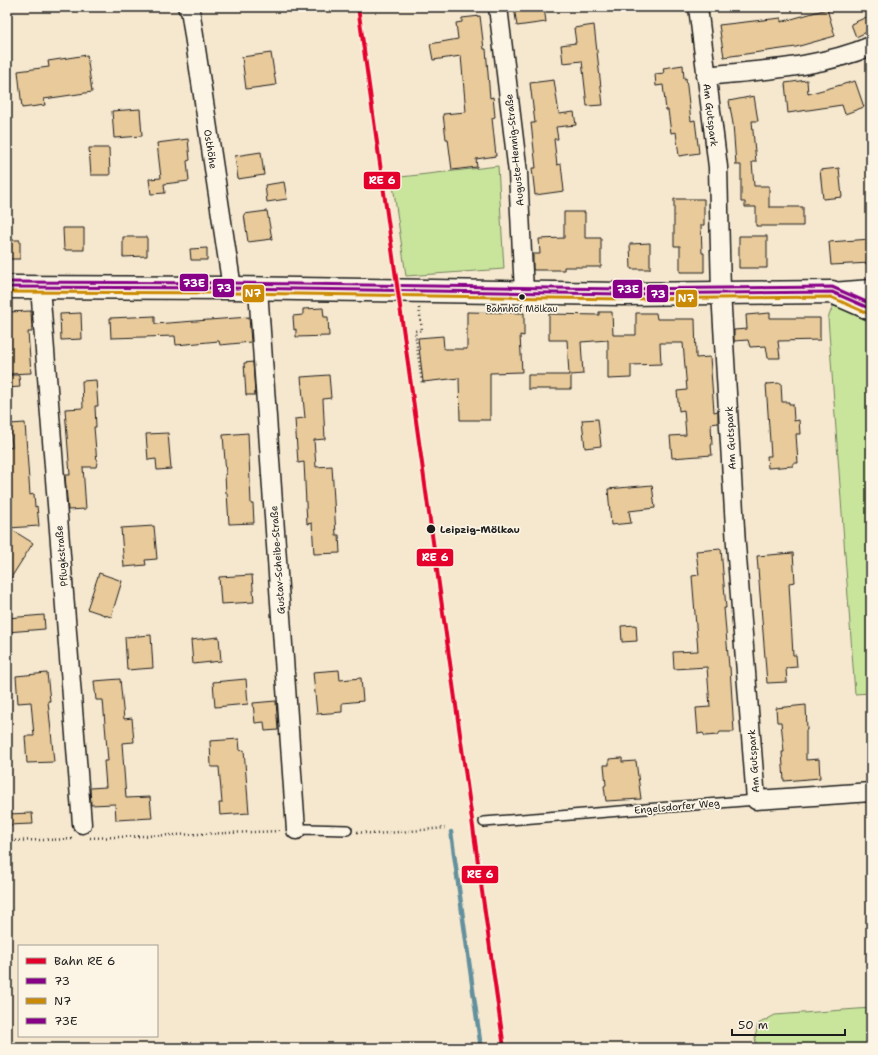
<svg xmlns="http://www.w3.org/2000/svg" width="878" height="1055" font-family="'Shantell Sans',sans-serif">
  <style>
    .green { fill: #c9e59c; stroke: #72805c }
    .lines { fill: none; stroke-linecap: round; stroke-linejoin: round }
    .stream { stroke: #63909d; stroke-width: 4.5 }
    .building { fill: #e8ca9b; stroke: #1c1c1c }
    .lane-casing { stroke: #1c1c1c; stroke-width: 12 }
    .street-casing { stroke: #1c1c1c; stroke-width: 21 }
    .secondary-casing { stroke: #1c1c1c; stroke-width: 25 }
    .path { stroke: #1c1c1c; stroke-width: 2.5; stroke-dasharray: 1 3; stroke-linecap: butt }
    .lane { stroke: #fcf5e5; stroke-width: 9 }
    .street { stroke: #fcf5e5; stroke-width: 18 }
    .secondary { stroke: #fcf5e5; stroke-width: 22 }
    .bus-1-casing { stroke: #fcf5e5; stroke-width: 6 }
    .bus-2-casing { stroke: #fcf5e5; stroke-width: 6 }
    .bus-3-casing { stroke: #fcf5e5; stroke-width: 6 }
    .bus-1 { stroke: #808; stroke-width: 3 }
    .bus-2 { stroke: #cb8a06; stroke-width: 3 }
    .bus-3 { stroke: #808; stroke-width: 3 }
    .rail-1-casing { stroke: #fcf5e5; stroke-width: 7 }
    .rail-1 { stroke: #e4002b; stroke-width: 4 }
    .bus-dot { fill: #1c1c1c; stroke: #fcf5e5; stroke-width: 1.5 }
    .labels { text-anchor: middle; stroke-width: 3.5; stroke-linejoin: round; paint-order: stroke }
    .bus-label { font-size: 9px; fill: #1c1c1c; stroke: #fcf5e5 }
    .street-label { font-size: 10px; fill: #1c1c1c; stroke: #fcf5e5 }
    .stop-label { font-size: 10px; font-weight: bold; fill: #1c1c1c; stroke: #fcf5e5; text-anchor: start }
    .line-badge { stroke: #fcf5e5; stroke-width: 1.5 }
    .badge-label { font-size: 11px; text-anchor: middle; font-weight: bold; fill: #fff }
  </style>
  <rect width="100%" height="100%" fill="#f6e8cf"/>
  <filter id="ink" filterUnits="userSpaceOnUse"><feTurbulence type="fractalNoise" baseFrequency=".025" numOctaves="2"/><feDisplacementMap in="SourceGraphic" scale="8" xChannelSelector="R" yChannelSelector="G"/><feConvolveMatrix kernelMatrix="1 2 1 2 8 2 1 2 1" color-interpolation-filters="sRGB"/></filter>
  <g filter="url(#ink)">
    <path class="green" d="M498,166L504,269L406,276L392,178Z
      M833,306L851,309L871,319V693L855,694L828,318Z
      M871,1008V1048H757L755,1038L758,1024L775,1015Z"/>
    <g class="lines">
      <path class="stream" d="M451,832L481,1048"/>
    </g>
    <path class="building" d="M514,7H544L546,22L517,26Z
      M827,9L835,36L796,47L724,57L719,25L781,18V22Z
      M871,15V30L856,37L851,24Z
      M480,16L484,49H486L490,98L493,97L495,117L492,118L496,156L476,159L477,167L452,170L448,139H446L443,114L466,112L461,56L433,60L430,44L458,39L456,23L462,22V18Z
      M594,25L603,105L587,106L582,61L563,63L561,45L576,43L574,28Z
      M271,53L276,85L246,89L242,57Z
      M87,55L92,92L44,99L45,105L22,108L18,71L49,67L48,61Z
      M683,65L684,79L686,78L691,121L695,120L699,153L679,156L676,132L671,133L668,110H666L663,85L656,86L655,74L664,73L663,68Z
      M554,80L559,114L574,112L576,125L556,127L558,139H554L557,165L561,164L564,191L535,195L532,168H536L531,123H535L530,83Z
      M807,80L808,94L855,81L864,107L845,114L842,105L788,113L785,83Z
      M754,96L758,121H752L756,162H752L754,186H769V207H803V226H756V207H745V202H741V165H736L733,124L729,101Z
      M140,109L142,136L114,138L112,111Z
      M188,139L190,160L187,161L189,181L164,184L165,193L151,194L149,179L161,178L157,143Z
      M89,148H109L110,175H91Z
      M261,152L264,175L238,179L235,156Z
      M839,168L842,197L823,199L820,170Z
      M284,182L287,199L267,202L265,185Z
      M674,199H704V225H701L702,253H704V272H680V246H674Z
      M267,211L272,239L248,242L244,214Z
      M564,212H585V238H601V267H564V270H533V254H540L539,239L564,238Z
      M63,228H84V250H64Z
      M739,236H767V268H739Z
      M123,237H147V256L123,257Z
      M871,239V263L831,265L829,242Z
      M7,240H20V259H7Z
      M650,243V269H631L630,244Z
      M207,248V260H191L190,249Z
      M323,308L324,317H328L329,336L296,337V329L294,330L293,316L303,315V309Z
      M31,311L32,332H28L31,373L9,374L7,351V312Z
      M467,312L524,313V336L520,335L522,372L490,373V420H460L459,378L423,382L418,338L443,336L444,349H467Z
      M599,312H612L613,335H636V313H656L657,319H695L696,358L710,357L714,412L718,411V423L711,424L712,445H711L712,455L672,458L670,436L686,435L684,410L679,411L677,391L687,390L683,343H660L661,364L631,365V378L608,379V340L581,342L583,374L571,375V389H528V375H569L567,340H549V314L599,315Z
      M81,313L82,339L61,340L60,314Z
      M770,313V318H820V340L778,341L780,358H768L766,346L750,347L748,340L734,341V330L747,329L746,315Z
      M155,316V324L249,317L251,342L220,345L219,341L176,345L175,336L111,338L110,318Z
      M253,362L255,395H246L244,363Z
      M7,375H19L20,387L7,388Z
      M329,375L331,398L323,399L325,439L314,440L316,467L332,466L336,535H339L340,553L314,554L312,523L307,524L304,462L298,463L295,419L305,418L301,377Z
      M96,380L98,406H95L96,427H94L97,463L96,467H83L86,509L68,510L65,475H70L65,409L83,408L82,381Z
      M781,383L782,402H789V404H793L794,421L799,420L800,434H796L798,463H793V466L768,468L767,456H771L766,384Z
      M598,419L601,446L585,448L582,420Z
      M25,423L30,495L34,494L35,507L37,506L39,526L9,528L33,543L7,584V448L12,447L10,424Z
      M168,433L171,469L157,470L156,459L148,460L146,434Z
      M248,433L251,504H253L254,523L229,524L227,493H226L225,474H226L223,435Z
      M652,485L655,508L629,511L631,523L611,525L608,489Z
      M154,526L157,559L145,560L146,565L124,567L121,528Z
      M721,549L726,608H724L729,667H730L734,732H720L718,735L705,736L703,733L698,734L696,708L710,707L707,667L674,669L673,652L698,651L692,576L699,575L696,551Z
      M793,553L795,582L789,583L793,655H796L797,667L786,668L787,682L767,683L757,556Z
      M99,573L122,581L111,617L87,609Z
      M252,575L254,602L221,604L219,577Z
      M44,615L45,629L7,632V618Z
      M636,625L637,641L622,642L621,626Z
      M151,635L153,668L127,670L125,637Z
      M219,637L221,661L193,664L191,640Z
      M339,670L340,680L361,678L363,701L342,703V712L317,714L313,672Z
      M47,673L50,701H48L54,762L27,763L25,736H34L31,702L18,703L16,676Z
      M120,679L124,719L132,718L134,742L122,743L126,798L150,797L152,818L116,820L115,804L91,805L90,788L106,787L104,761H108L103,700H96L94,681Z
      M246,679L248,704L215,707L213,682Z
      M276,701L278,730L265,731L264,722L255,723L253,703Z
      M806,705L807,730H806V760L819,759L820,778L784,781L782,752H784L781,722H777L776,708Z
      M239,739L240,751L244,750L249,813L220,815L219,803H222L219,767H211L210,741Z
      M622,758V762L636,761L641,799L606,801L604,786L606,785L604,765H609V759Z
      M32,813L33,824L7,825V814Z"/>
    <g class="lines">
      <g class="lane-casing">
        <path id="lane" d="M484,822L756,800
          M294,830L307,829L347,830"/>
      </g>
      <g class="street-casing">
        <path id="street" d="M187,7L190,9L232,288
          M498,7L518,173L524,292
          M698,7L718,167L721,292L736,545L756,800L871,792
          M706,76C762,70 819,68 871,46
          M40,287L82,824
          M258,289L296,830
          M832,292L871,289"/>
      </g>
      <g class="secondary-casing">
        <path id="secondary" d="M7,287L232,288L622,294L832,292L871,309"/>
      </g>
      <path class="path" d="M419,308L422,330L415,331L422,383H421
        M357,832L376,834L445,828
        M90,838L281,831
        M7,841L74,839"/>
      <use href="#lane" class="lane"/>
      <use href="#street" class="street"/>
      <use href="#secondary" class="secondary"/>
      <g class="bus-1-casing">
        <path id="bus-1" d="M7,287L232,288L622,294L832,292L871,309"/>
      </g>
      <g class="bus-2-casing">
        <path id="bus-2" d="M7,292L232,293L622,299L831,297L869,314"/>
      </g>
      <g class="bus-3-casing">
        <path id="bus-3" d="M7,282L232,283L622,289L832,287L871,304"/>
      </g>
      <use href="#bus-1" class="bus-1"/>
      <use href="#bus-2" class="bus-2"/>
      <use href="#bus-3" class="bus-3"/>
      <g class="rail-1-casing">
        <path id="rail-1" d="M358,7L504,1048"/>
      </g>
      <use href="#rail-1" class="rail-1"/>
    </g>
  </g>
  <g class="bus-dot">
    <circle cx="522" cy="297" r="3.5"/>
    <circle cx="431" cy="529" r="5"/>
  </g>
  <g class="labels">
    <g class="bus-label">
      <text x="522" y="312">Bahnhof Mölkau</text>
    </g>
    <g class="street-label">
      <text transform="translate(711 115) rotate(83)" y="4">Am Gutspark</text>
      <text transform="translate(211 149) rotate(81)" y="4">Osthöhe</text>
      <text transform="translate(514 150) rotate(-96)" y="4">Auguste-Hennig-Straße</text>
      <text transform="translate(730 438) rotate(-93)" y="4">Am Gutspark</text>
      <text transform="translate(61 556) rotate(-95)" y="4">Pflugkstraße</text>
      <text transform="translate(277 560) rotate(-94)" y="4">Gustav-Scheibe-Straße</text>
      <text transform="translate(753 761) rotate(-94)" y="4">Am Gutspark</text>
      <text transform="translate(677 806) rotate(-5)" y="4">Engelsdorfer Weg</text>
    </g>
    <g class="stop-label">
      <text x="440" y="533">Leipzig-Mölkau</text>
    </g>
  </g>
  <g class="line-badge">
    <rect x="363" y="171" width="38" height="19" rx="4" fill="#e4002b"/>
    <rect x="179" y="273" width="30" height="19" rx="4" fill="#808"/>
    <rect x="212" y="278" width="23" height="20" rx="4" fill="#808"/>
    <rect x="612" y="279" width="31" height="20" rx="4" fill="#808"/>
    <rect x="242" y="284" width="23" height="19" rx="4" fill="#cb8a06"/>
    <rect x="646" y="284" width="23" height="19" rx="4" fill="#808"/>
    <rect x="675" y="289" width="23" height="19" rx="4" fill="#cb8a06"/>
    <rect x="416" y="548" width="38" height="19" rx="4" fill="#e4002b"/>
    <rect x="461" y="865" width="38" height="19" rx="4" fill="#e4002b"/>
  </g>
  <g class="badge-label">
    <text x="382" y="184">RE 6</text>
    <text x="194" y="287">73E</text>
    <text x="224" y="292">73</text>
    <text x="628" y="293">73E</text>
    <text x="253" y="297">N7</text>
    <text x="658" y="298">73</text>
    <text x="686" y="302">N7</text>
    <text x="435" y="561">RE 6</text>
    <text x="480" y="878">RE 6</text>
  </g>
  <rect width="878" height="1055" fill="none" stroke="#fcf5e5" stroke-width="24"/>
  <rect x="12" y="12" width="854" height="1031" fill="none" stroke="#1c1c1c" stroke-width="1.5" filter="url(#ink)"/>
  <rect x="18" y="945" width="140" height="92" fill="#fcf5e5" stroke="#a29e95"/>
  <rect x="26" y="958" width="20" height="6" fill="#e4002b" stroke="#a29e95"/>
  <text x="54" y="965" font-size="12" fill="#1c1c1c">Bahn RE 6</text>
  <rect x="26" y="978" width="20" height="6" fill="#880088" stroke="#a29e95"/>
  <text x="54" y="985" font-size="12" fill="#1c1c1c">73</text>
  <rect x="26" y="998" width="20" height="6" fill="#cb8a06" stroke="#a29e95"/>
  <text x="54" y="1005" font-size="12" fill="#1c1c1c">N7</text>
  <rect x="26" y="1018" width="20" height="6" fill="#880088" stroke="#a29e95"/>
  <text x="54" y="1025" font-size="12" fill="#1c1c1c">73E</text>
  <path d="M732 1029v6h113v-6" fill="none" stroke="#1c1c1c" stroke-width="2"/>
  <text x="738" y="1029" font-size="12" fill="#1c1c1c" stroke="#fcf5e5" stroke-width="3" paint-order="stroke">50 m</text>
</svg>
